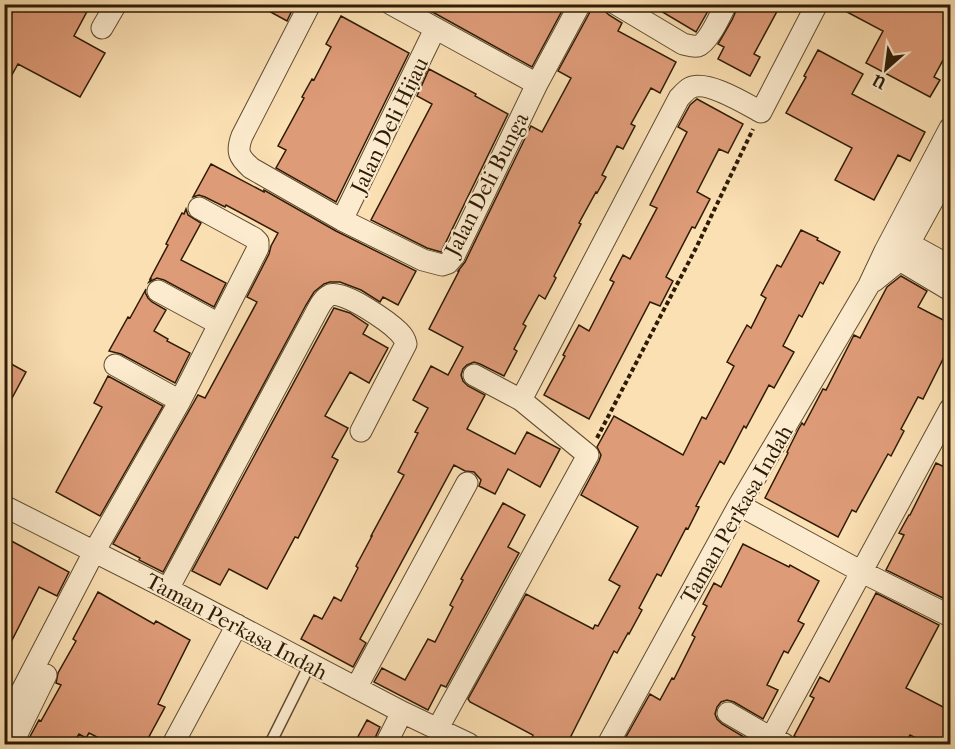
<svg xmlns="http://www.w3.org/2000/svg" width="955" height="749" font-family="'IM FELL French Canon',serif">
  <style>
    .building { fill: #de9b78; stroke: #2e1b05; stroke-width: 1.5 }
    .lines { fill: none; stroke-linecap: round; stroke-linejoin: round }
    .lane-casing { stroke: #614c30; stroke-width: 13 }
    .street-casing { stroke: #614c30; stroke-width: 23 }
    .path { stroke: #2e1b05; stroke-width: 4; stroke-dasharray: 4.5 3; stroke-linecap: butt }
    .lane { stroke: #fcebce; stroke-width: 10 }
    .street { stroke: #fcebce; stroke-width: 21 }
    .labels { text-anchor: middle; stroke-width: 4.5; stroke-linejoin: round; paint-order: stroke }
    .street-label { font-size: 22px; fill: #2e1b05; stroke: #fcebce }
  </style>
  <rect width="100%" height="100%" fill="#fbe0b3"/>
  <filter id="stains"><feTurbulence type="fractalNoise" baseFrequency=".00333" numOctaves="4"/><feColorMatrix values="0 0 0 0 .2 0 0 0 0 .09 0 0 0 0 .02 0 0 0 .5 -.17"/></filter>
  <radialGradient id="worn" r=".72"><stop offset=".6" stop-color="#630" stop-opacity="0"/><stop offset="1" stop-color="#630" stop-opacity=".3"/></radialGradient>
  <path class="building" d="M17,4H91L74,36L105,53L80,97L18,64L4,89V28Z
    M256,4H295L287,21Z
    M418,4H554L563,9L532,67Z
    M593,4H603L605,11L609,15L622,23L618,31L676,62L660,93L651,88L631,124L635,126L623,149L617,146L602,175L606,177L597,193L596,192L579,223L581,224L554,276L556,278L545,299L539,295L523,324L526,326L514,349L517,351L504,376L480,364L474,362L467,365L463,369L461,375L463,381L468,386L485,395L467,429L515,454L527,432L560,449L540,487L508,469L495,494L479,486L481,480L474,472L465,471L454,465L360,639L366,643L353,667L301,639L314,615L322,619L334,597L341,601L358,568L356,566L372,536H371L404,475L398,472L418,433L415,432L428,408L413,400L431,366L448,375L463,347L429,329L459,271H458L465,262L531,126L542,132L571,78L558,71L591,10Z
    M649,4H712L696,32Z
    M739,4H781L754,54L760,57L750,76L718,59L724,47L718,44L732,20Z
    M832,4H951V45L934,77L940,80L930,97L866,63L883,31Z
    M341,16L409,53L336,202L276,168L286,150L278,146L304,98L302,97L312,79L314,80L331,47L326,44Z
    M818,50L863,74L852,94L925,132L910,161L898,155L874,200L835,180L852,148L786,113L806,77L804,76Z
    M429,69L476,94L475,96L508,114L441,252L427,248L371,220L432,104L417,96Z
    M697,99L743,124L728,153L719,149L697,192L710,199L695,228L692,227L666,277L673,281L660,306L650,302L589,419L544,395L565,356L563,355L579,325L589,331L614,282L610,280L623,255L630,259L657,208L650,205L687,132L678,127L690,105Z
    M211,164L264,192V190L336,231L416,271L398,305L383,297L380,302L361,290L340,282H330L324,284L314,292L306,305L163,572L139,560L140,558L113,544L198,395L205,398L257,302L247,297L269,254L271,246L278,233L226,205L225,207L205,197L199,195L193,197Z
    M186,209L188,215L201,223L181,260L226,283L214,307L164,280L157,278L149,282L151,279H150L168,245L166,244L182,213L184,214Z
    M801,230L818,238L817,240L840,252L823,284L820,282L802,317L799,315L783,346L794,352L774,388L769,385L746,428L744,426L724,464L720,461L696,506L699,507L688,529L686,528L661,576L657,574L639,608L642,610L629,634L628,633L617,653L614,651L567,744H545L532,738L533,735L470,702L468,699L526,594L593,629L595,625L598,626L620,586L609,580L638,527L581,495L599,461L601,455L597,447L614,416L683,455L702,417L706,419L734,366L727,362L747,325L751,328L766,298L761,295L777,265L781,267Z
    M901,276L927,291L918,307L951,324V343L923,399L918,397L901,429L904,431L891,456L888,454L856,512L852,510L838,537L765,498L788,453L787,452L798,430L802,423L804,425L823,389L826,390L854,335L860,338L887,287Z
    M146,289L145,292L148,298L152,302L166,310L154,331L168,339L167,341L190,353L175,383L121,354L109,351L128,317L130,318Z
    M334,308L350,313L368,325L363,334L388,348L369,383L350,372L325,416L348,428L332,457L338,460L298,538L295,537L267,589L229,569L220,585L192,571Z
    M4,360L26,372L4,413Z
    M108,376L163,406L100,516L56,492L102,407L94,403Z
    M936,463L951,470V525L945,536L951,539V602L886,570L904,535L899,533L909,515H910Z
    M503,503L525,515L508,547L519,553L446,687L441,685L428,710L374,682L382,668L405,680L428,639L435,642L453,607L450,605L463,580L461,579Z
    M4,537L69,572L57,596L39,587L4,656Z
    M743,544L789,567L790,565L819,581L798,621L804,624L788,653L784,651L767,685L778,690L763,719L734,702L727,700L721,702L717,707L715,714L717,719L722,724L744,737L740,744H622L650,694L660,700L672,678L674,679L695,637L692,635L707,606L703,604L714,583L721,587Z
    M98,592L154,624L156,621L190,640L158,704L165,707L145,744H111L89,733L86,738L79,734L73,744H26L39,720L41,721L61,685L56,683L58,673L76,641L73,639Z
    M876,593L939,625L906,688L951,711V744H928L910,735L905,744H809L794,736L814,698L810,696L820,677L829,682Z
    M367,720L380,727L375,738L373,744H354Z"/>
  <g class="lines">
    <g class="lane-casing">
      <path id="lane" d="M270,744L310,664"/>
    </g>
    <g class="street-casing">
      <path id="street" d="M310,4L242,136C236,152 239,157 251,168L342,220L423,260L442,265L448,263L454,256L537,84L580,4
        M391,4L537,84
        M616,4L683,44C688,45 693,47 698,46C708,43 721,14 726,4
        M102,28L116,4
        M342,220L435,29
        M897,237L950,266
        M888,253L950,290
        M874,281L900,260L950,169
        M158,291L219,324
        M115,365L180,401
        M474,375L521,400
        M739,505L862,572L950,616
        M4,506L168,589L402,712L469,744
        M168,589L311,322C316,314 321,299 330,295C344,290 389,322 399,332C402,335 405,339 406,344L361,431
        M356,688L467,483
        M728,713L771,738
        M4,725L94,552L180,401L258,248V242L254,238L199,208
        M438,728L588,455L521,400L679,98C682,95 686,90 690,88C706,79 746,104 761,112L817,4
        M12,744L46,675
        M173,744L237,625
        M386,744L402,712
        M608,744L739,505L869,285L885,251L950,128
        M784,744L771,738L950,409"/>
    </g>
    <path class="path" d="M597,438L696,248L753,129"/>
    <use href="#lane" class="lane"/>
    <use href="#street" class="street"/>
  </g>
  <g class="labels">
    <g class="street-label">
      <text transform="translate(389 125) rotate(-64)" y="8">Jalan Deli Hijau</text>
      <text transform="translate(486 184) rotate(-63)" y="8">Jalan Deli Bunga</text>
      <text transform="translate(736 514) rotate(-60)" y="8">Taman Perkasa Indah</text>
      <text transform="translate(237 626) rotate(28)" y="8">Taman Perkasa Indah</text>
    </g>
  </g>
  <rect width="955" height="749" fill="none" stroke="#fbe0b3" stroke-width="24"/>
  <rect x="6" y="6" width="943" height="737" fill="none" stroke="#2e1b05" stroke-width="3"/>
  <rect x="12" y="12" width="931" height="725" fill="none" stroke="#2e1b05" stroke-width="1.5"/>
  <g transform="translate(886 69) rotate(208)" stroke="#fcebce" stroke-width="4.5" paint-order="stroke">
  <path d="M0-4.5L10 22L0 15L-10 22Z" fill="#2e1b05"/>
  <text y="-9" font-size="16" font-weight="bold" text-anchor="middle" fill="#2e1b05">U</text>
  </g>
  <rect width="100%" height="100%" filter="url(#stains)"/>
  <rect width="100%" height="100%" fill="url(#worn)"/>
</svg>
